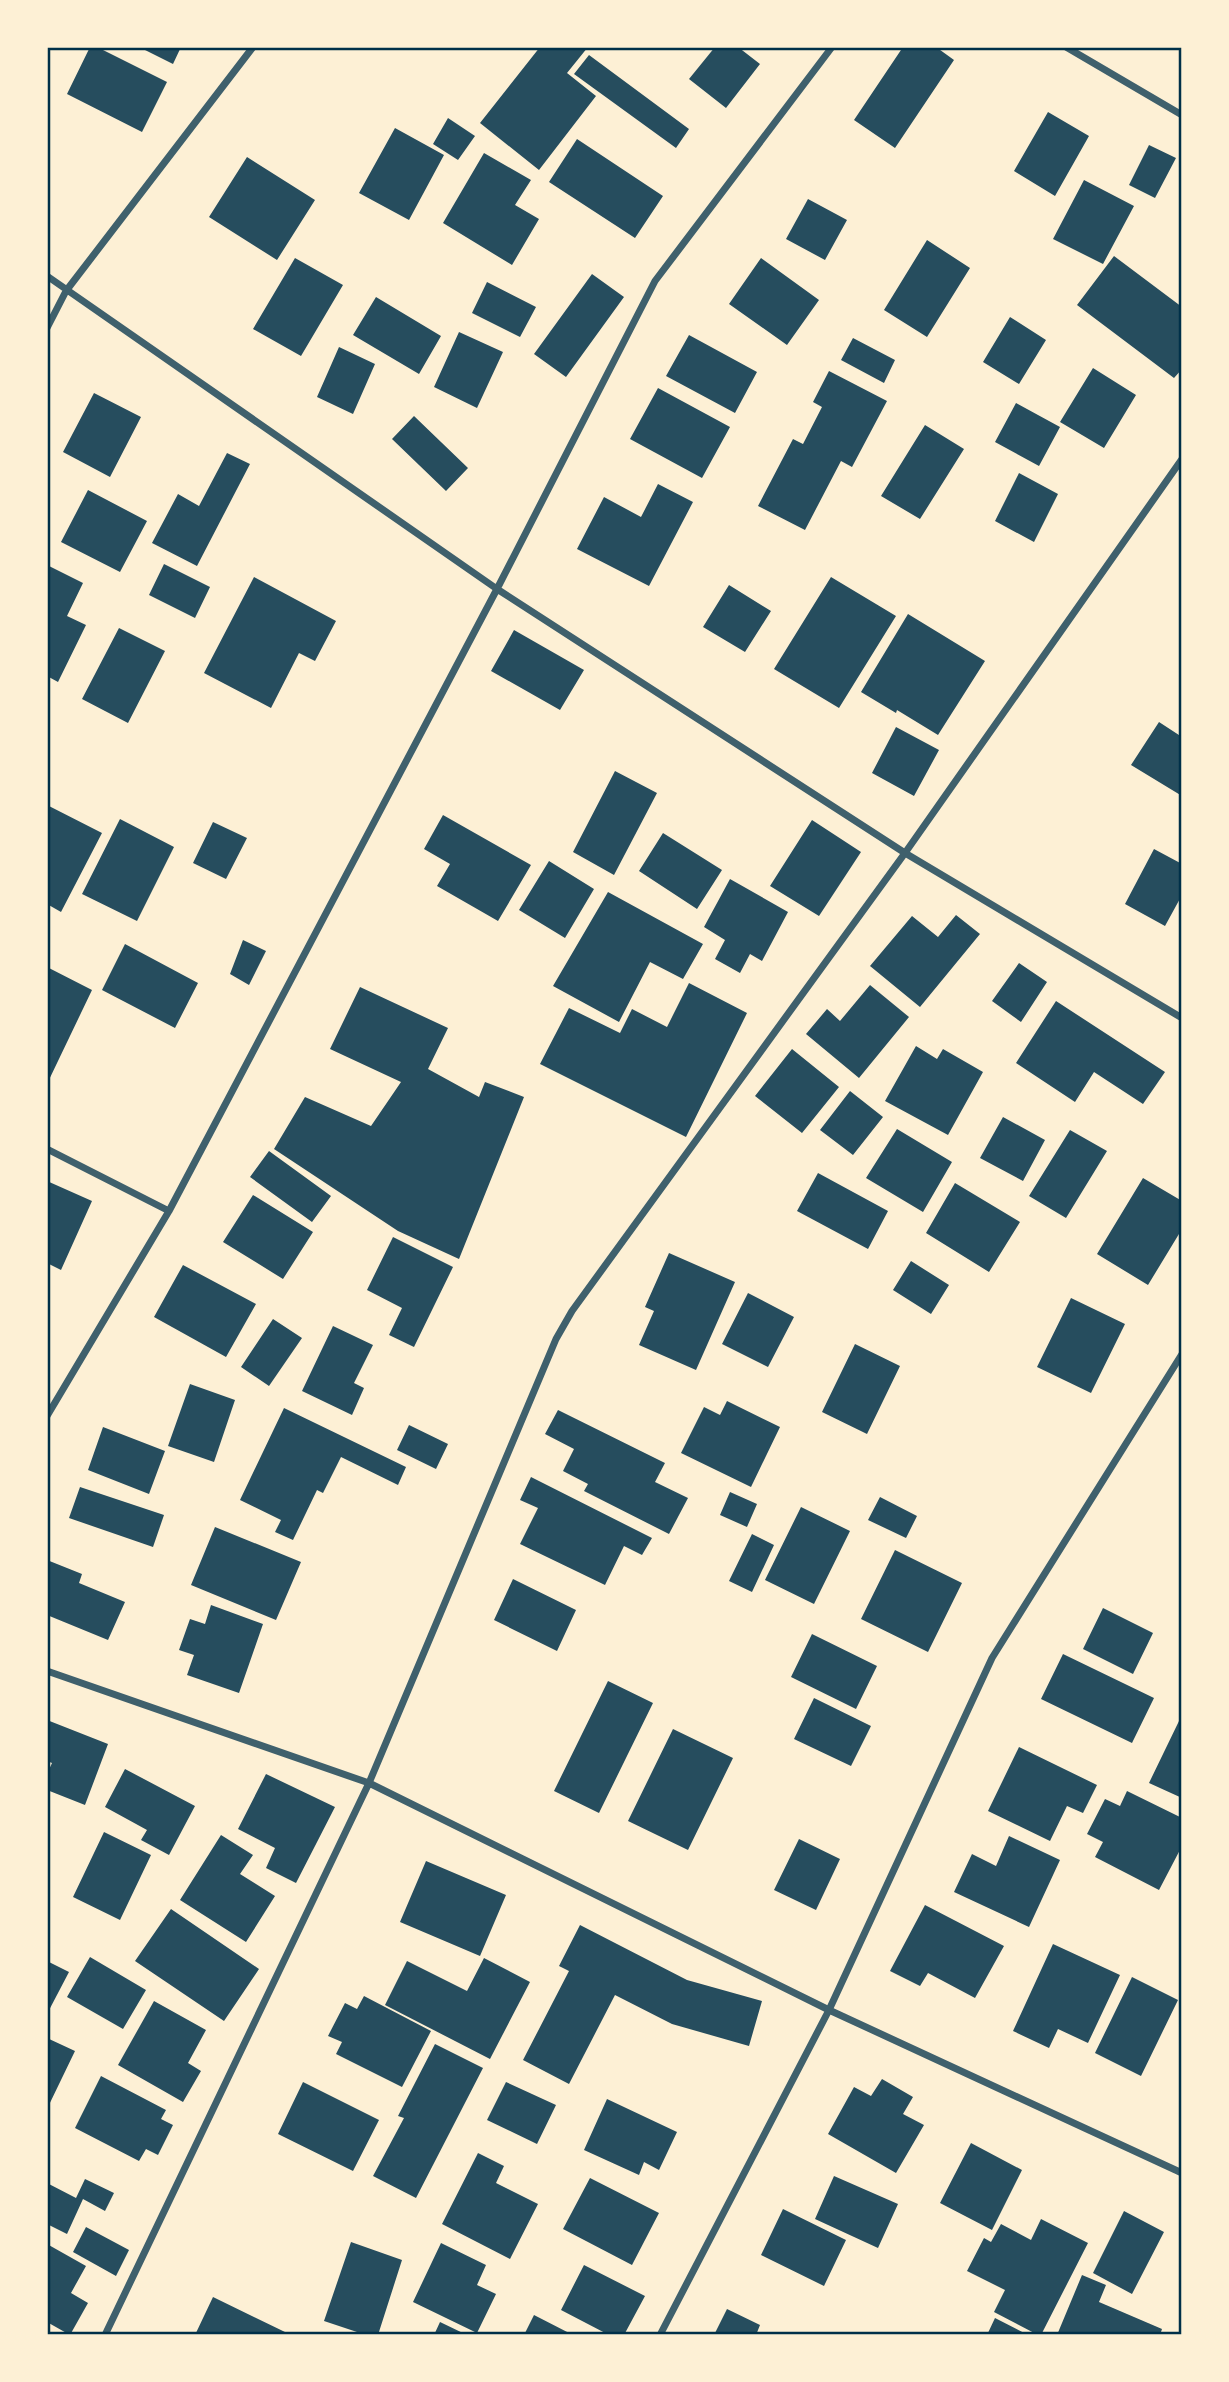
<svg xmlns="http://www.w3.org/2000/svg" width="1229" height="2382" font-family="'Archivo Narrow',sans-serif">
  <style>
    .building { fill: #264d5e }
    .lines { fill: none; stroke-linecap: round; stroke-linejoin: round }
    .minor { stroke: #3f606c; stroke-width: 7 }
    .neatline { fill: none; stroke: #003049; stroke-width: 2.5 }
  </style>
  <rect width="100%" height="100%" fill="#fdf0d5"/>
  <path class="building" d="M90,47H97L167,82L142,132L67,94Z
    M139,47H181L173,64Z
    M540,47H588L567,73L596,96L539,170L480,123Z
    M715,47H738L760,64L726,108L689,79Z
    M903,47H936L954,60L895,148L854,120Z
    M589,55L689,129L676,148L574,74Z
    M1048,112L1089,136L1055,196L1014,171Z
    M448,118L475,136L458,160L433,144Z
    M395,128L444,155L409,220L359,193Z
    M577,139L663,196L635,238L549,182Z
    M1149,145L1176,158L1155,198L1129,185Z
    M484,153L531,180L515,205L539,219L512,265L443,223Z
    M247,157L315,200L277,260L209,217Z
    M1084,180L1134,206L1103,264L1053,239Z
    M808,199L847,220L825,260L786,239Z
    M927,240L970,268L927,337L884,310Z
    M1114,256L1182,307V369L1174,378L1077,305Z
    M295,258L343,285L301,356L253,329Z
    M761,258L819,300L787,345L729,304Z
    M592,274L624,297L566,377L534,354Z
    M487,282L536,307L520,337L472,313Z
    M376,297L441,336L419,374L353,335Z
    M1010,317L1046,340L1019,384L983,362Z
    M459,332L503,352L477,408L434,387Z
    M689,335L757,372L735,413L666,376Z
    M853,338L895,360L884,383L841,360Z
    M339,347L375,364L353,414L317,397Z
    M1093,368L1136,395L1104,448L1060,422Z
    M829,371L887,401L852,467L841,461L805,530L758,506L793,439L803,444L822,407L813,402Z
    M658,388L730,427L702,478L630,439Z
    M94,393L141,417L110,477L63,452Z
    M1016,403L1060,427L1039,466L995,442Z
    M414,416L468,468L446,491L392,439Z
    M925,425L964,449L920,519L881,496Z
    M227,453L250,464L197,566L152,543L178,494L199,506Z
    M1019,473L1058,494L1034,542L995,521Z
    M658,484L693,502L649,586L577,549L604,497L641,517Z
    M88,490L147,521L120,572L61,542Z
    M164,564L210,587L195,618L149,595Z
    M47,565L83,583L67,616L86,625L58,682L47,676Z
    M254,577L336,621L315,661L299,653L271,708L204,673Z
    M831,577L896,616L839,708L774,669Z
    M729,585L771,611L745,652L703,627Z
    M908,614L985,661L938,735L897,710L896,713L861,692Z
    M119,628L165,651L128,723L82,699Z
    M514,630L584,670L560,710L491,671Z
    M1159,722L1182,737V796L1131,765Z
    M896,727L939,750L914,796L872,773Z
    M615,771L657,793L614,875L573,852Z
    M47,805L102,833L61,912L47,904Z
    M443,815L531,865L498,921L437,886L450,864L424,849Z
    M120,819L174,847L137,921L82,894Z
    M812,820L861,852L819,916L770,886Z
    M213,822L247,838L226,879L193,863Z
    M663,833L722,870L697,909L639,871Z
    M1154,849L1182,864V895L1165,926L1125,904Z
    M549,861L594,889L565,938L519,910Z
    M730,879L788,912L762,961L750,954L740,973L715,959L725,940L704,927Z
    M608,892L703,944L683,979L650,962L619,1022L553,986Z
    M956,915L980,934L920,1007L870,966L912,916L938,937Z
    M243,940L266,951L249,985L230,974Z
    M125,944L198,983L175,1028L102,990Z
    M1019,963L1047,982L1021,1022L992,1001Z
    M47,967L92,990L47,1084Z
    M689,983L747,1013L686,1137L540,1064L569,1008L620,1033L632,1009L667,1027Z
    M870,985L909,1017L859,1078L806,1034L827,1009L840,1021Z
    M360,987L448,1028L428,1069L479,1097L485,1082L524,1097L459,1259L398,1231L274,1149L305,1097L371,1126L401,1082L330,1049Z
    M1056,1001L1165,1072L1143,1104L1094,1072L1075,1102L1016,1063Z
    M916,1046L937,1059L943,1049L983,1072L948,1135L885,1101Z
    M792,1049L839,1087L802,1133L755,1096Z
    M850,1091L883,1117L853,1155L820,1130Z
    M1003,1117L1045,1140L1023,1181L980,1158Z
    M897,1129L952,1162L923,1212L866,1178Z
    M1070,1130L1107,1151L1066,1218L1029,1196Z
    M269,1151L331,1196L312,1222L250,1177Z
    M818,1173L888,1211L868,1249L797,1211Z
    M1143,1178L1182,1201V1229L1148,1285L1097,1254Z
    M47,1181L92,1201L61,1270L47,1263Z
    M955,1183L1020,1222L989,1272L926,1233Z
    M253,1195L313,1232L283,1279L223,1242Z
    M393,1237L453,1267L414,1347L389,1335L402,1308L367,1290Z
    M669,1253L735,1282L696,1370L639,1345L654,1311L645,1307Z
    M911,1261L949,1285L931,1314L893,1290Z
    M183,1265L256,1304L226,1357L154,1317Z
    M748,1293L794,1317L768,1367L722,1344Z
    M1071,1298L1125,1324L1091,1393L1037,1367Z
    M273,1319L302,1338L269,1386L241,1367Z
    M333,1326L373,1345L354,1383L364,1388L352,1415L302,1391Z
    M855,1344L900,1366L867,1434L822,1412Z
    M190,1384L235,1400L214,1462L168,1446Z
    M727,1401L780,1427L751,1487L681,1453L704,1407L720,1415Z
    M284,1408L406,1467L398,1485L341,1457L323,1493L317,1490L293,1540L275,1532L281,1520L240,1500Z
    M558,1410L665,1463L655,1482L688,1498L669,1534L584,1491L588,1484L563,1471L574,1449L545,1434Z
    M409,1425L448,1444L436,1469L397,1450Z
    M103,1427L165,1451L149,1494L88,1470Z
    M531,1477L652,1538L642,1555L624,1546L605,1585L520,1544L538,1508L520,1500Z
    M80,1487L164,1515L153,1547L69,1518Z
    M730,1492L757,1504L747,1527L720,1515Z
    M880,1497L917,1516L906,1538L868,1520Z
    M801,1507L850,1531L814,1604L765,1580Z
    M215,1527L301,1562L276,1620L191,1585Z
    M752,1534L774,1545L752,1592L729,1581Z
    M895,1550L962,1583L928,1652L861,1619Z
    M47,1560L82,1574L79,1583L125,1602L108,1640L47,1615Z
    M513,1579L576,1610L557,1651L494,1620Z
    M211,1605L263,1624L239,1693L187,1675L194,1655L179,1650L190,1619L205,1624Z
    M1103,1608L1153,1633L1133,1674L1083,1649Z
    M812,1634L877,1666L856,1709L791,1677Z
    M1063,1654L1154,1698L1132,1743L1041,1699Z
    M608,1681L653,1703L599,1813L554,1791Z
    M814,1698L871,1726L851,1766L794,1739Z
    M47,1720L108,1744L85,1805L47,1790V1774L52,1763L47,1761Z
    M1179,1721L1182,1722V1798L1149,1783Z
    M673,1729L733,1758L688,1850L628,1821Z
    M1019,1747L1097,1785L1083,1813L1067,1806L1050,1841L988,1811Z
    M125,1769L195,1806L169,1855L141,1840L147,1830L105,1807Z
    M266,1774L335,1807L296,1883L266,1868L275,1848L238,1829Z
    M1127,1791L1182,1818V1846L1159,1890L1095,1857L1103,1842L1087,1834L1105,1799L1120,1806Z
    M104,1832L151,1855L120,1920L73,1897Z
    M221,1835L253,1855L240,1874L275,1896L246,1942L180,1900Z
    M1009,1836L1060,1860L1029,1927L954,1892L972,1854L996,1866Z
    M799,1839L840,1859L816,1910L774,1890Z
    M426,1861L506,1895L480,1956L400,1922Z
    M925,1905L1004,1946L975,1998L928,1973L920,1986L890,1971Z
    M171,1909L259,1969L224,2021L135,1961Z
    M580,1925L687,1980L762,2001L749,2046L672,2024L615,1995L569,2084L523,2060L569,1971L559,1966Z
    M1053,1944L1120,1975L1088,2043L1058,2029L1049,2048L1013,2031Z
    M90,1957L146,1990L123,2029L67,1997Z
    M484,1958L530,1982L490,2059L385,2005L407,1961L467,1991Z
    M47,1961L69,1972L47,2014Z
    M1132,1977L1178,2000L1141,2076L1095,2053Z
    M364,1996L431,2031L402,2087L336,2054L342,2042L328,2036L345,2003L357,2009Z
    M154,2001L206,2030L188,2063L201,2071L183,2102L118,2065Z
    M47,2038L75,2051L47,2109Z
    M435,2044L483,2068L416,2198L373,2176L404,2118L398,2116Z
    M101,2076L166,2110L161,2119L173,2125L158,2155L146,2149L139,2161L75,2128Z
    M882,2079L913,2097L903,2114L924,2125L896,2173L828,2134L854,2087L871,2096Z
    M303,2082L379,2120L353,2171L278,2134Z
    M506,2082L556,2105L537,2144L487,2120Z
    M607,2099L677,2132L659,2170L644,2162L639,2175L584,2150Z
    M971,2143L1022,2170L992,2230L940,2203Z
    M478,2153L504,2166L496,2183L538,2204L510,2259L442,2224Z
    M834,2176L898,2204L878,2248L815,2219Z
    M590,2178L659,2213L632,2265L563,2229Z
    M85,2179L114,2193L105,2211L83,2199L67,2234L47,2224V2183L76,2198Z
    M783,2209L846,2240L824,2286L761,2255Z
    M1124,2211L1164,2232L1132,2294L1093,2273Z
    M1041,2219L1088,2243L1041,2335H1038L994,2312L1005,2290L967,2271L984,2238L991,2242L1001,2224L1031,2240Z
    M86,2227L129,2250L116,2276L73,2252Z
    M351,2242L402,2260L378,2335H366L324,2321Z
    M441,2243L486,2265L477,2285L496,2294L477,2333L413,2302Z
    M47,2244L86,2266L71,2293L88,2303L70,2335L47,2322Z
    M584,2265L645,2296L624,2335H609L561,2310Z
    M1082,2275L1106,2285L1099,2302L1162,2329L1160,2335H1057Z
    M213,2297L285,2332L284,2335H195Z
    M727,2309L760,2325L756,2335H714Z
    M534,2315L573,2335H524Z
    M995,2318L1028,2335H987Z
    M440,2322L467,2335H434Z"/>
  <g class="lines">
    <path class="minor" d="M1066,47L1182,115
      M47,276L497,589L905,853L1182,1018
      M47,328L66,291L253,47
      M47,1149L169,1211
      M47,1416L169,1211L497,589L655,281L832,47
      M47,1671L369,1783L829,2010L1182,2173
      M105,2335L369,1783L556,1339L572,1311L905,853L1182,459
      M660,2335L829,2010L992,1658L1182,1354"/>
  </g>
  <rect width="1229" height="2382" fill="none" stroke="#fdf0d5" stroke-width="98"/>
  <rect x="49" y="49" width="1131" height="2284" class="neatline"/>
</svg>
